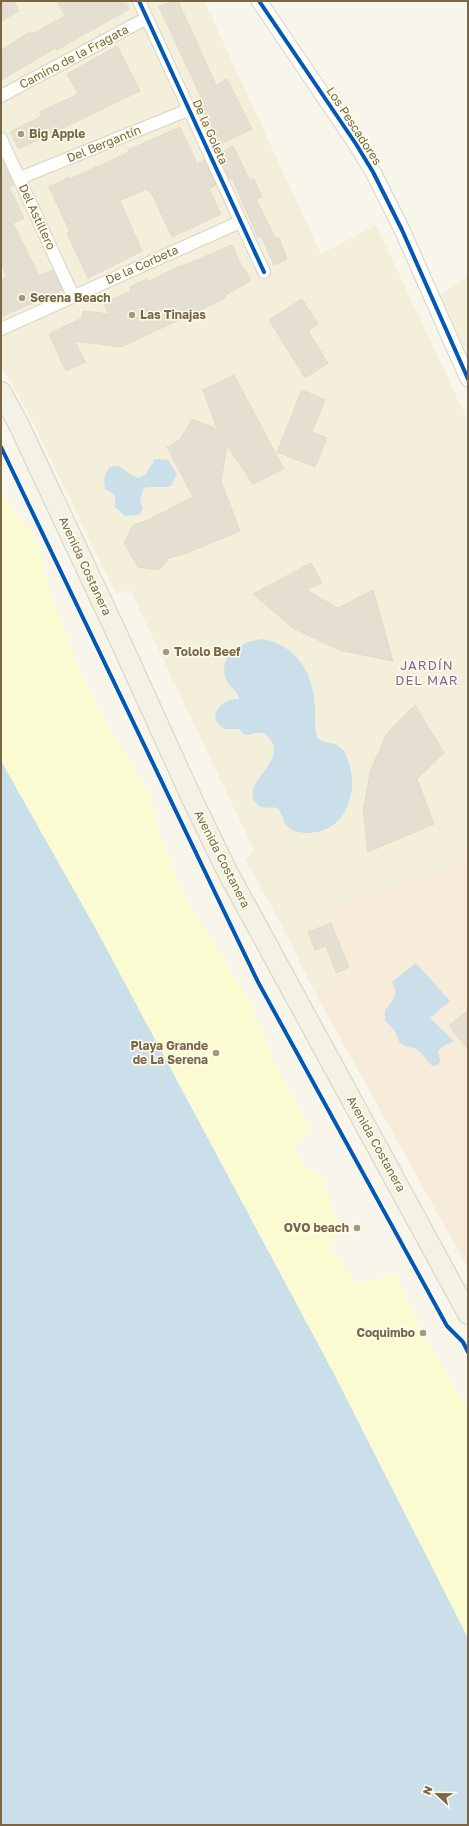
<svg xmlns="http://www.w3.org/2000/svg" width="469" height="1826" font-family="'Golos Text',sans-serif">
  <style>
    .residential { fill: #f4efda }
    .commercial { fill: #f7ecda }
    .sand { fill: #fafbd1 }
    .water { fill: #cadfea }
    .building { fill: #e5dfd1; stroke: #e1dbcc }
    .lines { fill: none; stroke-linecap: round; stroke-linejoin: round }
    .minor-casing { stroke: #d7d3c8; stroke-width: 14 }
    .tertiary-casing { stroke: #d7d3c8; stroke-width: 17 }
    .primary-casing { stroke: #d7d1c5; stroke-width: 22 }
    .minor { stroke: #fefefc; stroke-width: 12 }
    .tertiary { stroke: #fefefc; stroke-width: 15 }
    .primary { stroke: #f3f2e5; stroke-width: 20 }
    .cycleway-casing { stroke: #fffdec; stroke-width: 6 }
    .cycleway { stroke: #0057b8; stroke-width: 4 }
    .poi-dot { fill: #a59880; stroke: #fffdec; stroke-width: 1.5 }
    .labels { text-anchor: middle; stroke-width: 3; stroke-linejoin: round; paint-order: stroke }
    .street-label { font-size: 12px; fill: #796647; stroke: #fffdec }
    .poi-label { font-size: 12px; font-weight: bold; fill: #796647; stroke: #fffdec; text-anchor: start }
    .neighbourhood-label { font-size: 13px; letter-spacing: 1px; fill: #925e96; stroke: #fffdec }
  </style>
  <rect width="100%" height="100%" fill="#f8f6ea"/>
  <path class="residential" d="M1,1H204L321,254L376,225L468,421V1268L313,989L282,926L245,859L254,850L130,590L116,594L32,420L1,366Z
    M468,276V355L438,296Z"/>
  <path class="commercial" d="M468,860V1268L314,989L351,969L326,909Z"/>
  <path class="sand" d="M1,493L34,536L38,544L49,589L75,659L108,726L148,791L158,828L178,881L190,905L251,1004L277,1069L312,1132L292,1145L310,1174L315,1170L320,1179L325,1177L326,1189L331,1199L329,1207L344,1226L328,1246L357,1284L396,1273L403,1292L421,1331L468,1409V1638L334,1374L97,931L1,761Z"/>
  <path class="water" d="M155,459L168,460L177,474L171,486C162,488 154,486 144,488L140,499L143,509L139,515L125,516L115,507V495L105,489L104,479L109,467L119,466L131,475L138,478L146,474Z
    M262,639C296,645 313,672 315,706C316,716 314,727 317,737C323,746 338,738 346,755C360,783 350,827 316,832C309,834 299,833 292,830C282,825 284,814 277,808C268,806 261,811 255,802C252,799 252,794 253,790C257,775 284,756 270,739C263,730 256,733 248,735H245L239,729H224C205,717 221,698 239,699C237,690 229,687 226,679C217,655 242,641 262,639Z
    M1,761L97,931L334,1374L468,1638V1825H1Z
    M416,963L450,1001L430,1018L454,1041L442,1047L438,1051L440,1060L438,1065L433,1066C426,1062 425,1056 419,1051C414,1046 406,1048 400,1043L394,1030L385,1020V1011C392,999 400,997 392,982Z"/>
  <path class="building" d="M1,1H13L19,11L1,21Z
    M57,1H125L129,9L57,50L56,48L1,80V50L30,32L32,34L65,16Z
    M172,1H178L216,85L227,79L252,129L221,144L205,113L202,115L195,102L202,99L159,7Z
    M117,46L140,91L19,149L10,132L42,116L40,112L78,94L67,74Z
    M180,127L197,164L204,160L216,185L209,189L221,214L172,237L150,190L148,192L146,189L120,201L142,251L88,278L67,233L70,232L49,187L69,177L70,179L98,166V167L129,152L128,150Z
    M233,146L250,181L254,179L262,197L256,199L276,239L279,238L287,259L274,265L261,236L258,238L232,178L229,179L218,154Z
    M1,157L14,185L9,187L24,218L13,223L39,276L53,270L62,290L1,317V280L7,277L1,264Z
    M232,245L243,269L244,268L251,281L225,295L226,298L121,347L75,341L85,362L66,371L49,334L82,318L83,311L109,314L104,303L131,291L130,287L147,279L148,282L179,266L180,267Z
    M302,299L318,324L308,331L328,363L305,378L269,320Z
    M234,375L284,469L253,484L227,445L221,481L240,531L187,553L169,558L159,570L138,567L124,543L133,525L148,520L193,497L167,447L180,440L192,419L217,429L203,390Z
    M302,390L325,400L312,432L327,438L315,467L277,452Z
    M311,563L322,583L306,590L338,608L373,590L393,661L339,650L293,628L253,594Z
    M415,705L444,753L417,779L434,824L368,852L363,810L371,769L387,733Z
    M331,923L349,967L336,973L326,946L315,950L308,932Z
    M468,1010V1049L449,1026Z"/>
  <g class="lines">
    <g class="minor-casing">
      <path id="minor" d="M139,1L264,272
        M1,96L147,18
        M1,139L73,296
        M20,178L188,110
        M1,329L240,222"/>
    </g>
    <g class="tertiary-casing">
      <path id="tertiary" d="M259,1L356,144L373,172L402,230L468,379"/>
    </g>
    <g class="primary-casing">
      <path id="primary" d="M1,392L18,423L118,636L193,801L227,871L468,1314"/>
    </g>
    <use href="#minor" class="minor"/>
    <use href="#tertiary" class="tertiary"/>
    <use href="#primary" class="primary"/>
    <g class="cycleway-casing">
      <path id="cycleway" d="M139,1L264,272
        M259,1L356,144L373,172L402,230L468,379
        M1,447L258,982L447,1326L463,1342L468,1352"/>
    </g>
    <use href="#cycleway" class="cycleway"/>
  </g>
  <g class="poi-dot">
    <circle cx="21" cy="134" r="4"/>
    <circle cx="22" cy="298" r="4"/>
    <circle cx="132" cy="315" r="4"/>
    <circle cx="166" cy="652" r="4"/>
    <circle cx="216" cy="1053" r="4"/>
    <circle cx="357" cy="1228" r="4"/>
    <circle cx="423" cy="1333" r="4"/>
  </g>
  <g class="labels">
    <g class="street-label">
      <text transform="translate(74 57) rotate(-28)" y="4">Camino de la Fragata</text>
      <text transform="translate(354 126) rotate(57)" y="4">Los Pescadores</text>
      <text transform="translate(210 132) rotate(66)" y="4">De la Goleta</text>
      <text transform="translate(104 144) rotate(-22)" y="4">Del Bergantín</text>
      <text transform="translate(37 217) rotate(65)" y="4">Del Astillero</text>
      <text transform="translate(142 265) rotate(-24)" y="4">De la Corbeta</text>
      <text transform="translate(85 566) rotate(65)" y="4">Avenida Costanera</text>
      <text transform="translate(222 859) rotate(63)" y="4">Avenida Costanera</text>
      <text transform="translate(376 1144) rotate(61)" y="4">Avenida Costanera</text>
    </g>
    <g class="poi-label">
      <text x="29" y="138">Big Apple</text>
      <text x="30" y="302">Serena Beach</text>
      <text x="140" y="319">Las Tinajas</text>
      <text x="174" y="656">Tololo Beef</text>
      <text x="208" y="1050" text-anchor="end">Playa Grande<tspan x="208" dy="14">de La Serena</tspan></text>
      <text x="349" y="1232" text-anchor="end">OVO beach</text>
      <text x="415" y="1337" text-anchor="end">Coquimbo</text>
    </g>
    <g class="neighbourhood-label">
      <text x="427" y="670">JARDÍN<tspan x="427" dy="15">DEL MAR</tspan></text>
    </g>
  </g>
  <rect width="469" height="1826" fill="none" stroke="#796647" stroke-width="4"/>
  <g transform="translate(437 1794) rotate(292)" stroke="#fffdec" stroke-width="3" paint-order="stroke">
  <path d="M0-3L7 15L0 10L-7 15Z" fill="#796647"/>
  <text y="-6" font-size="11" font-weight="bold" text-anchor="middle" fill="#796647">N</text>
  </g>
</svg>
